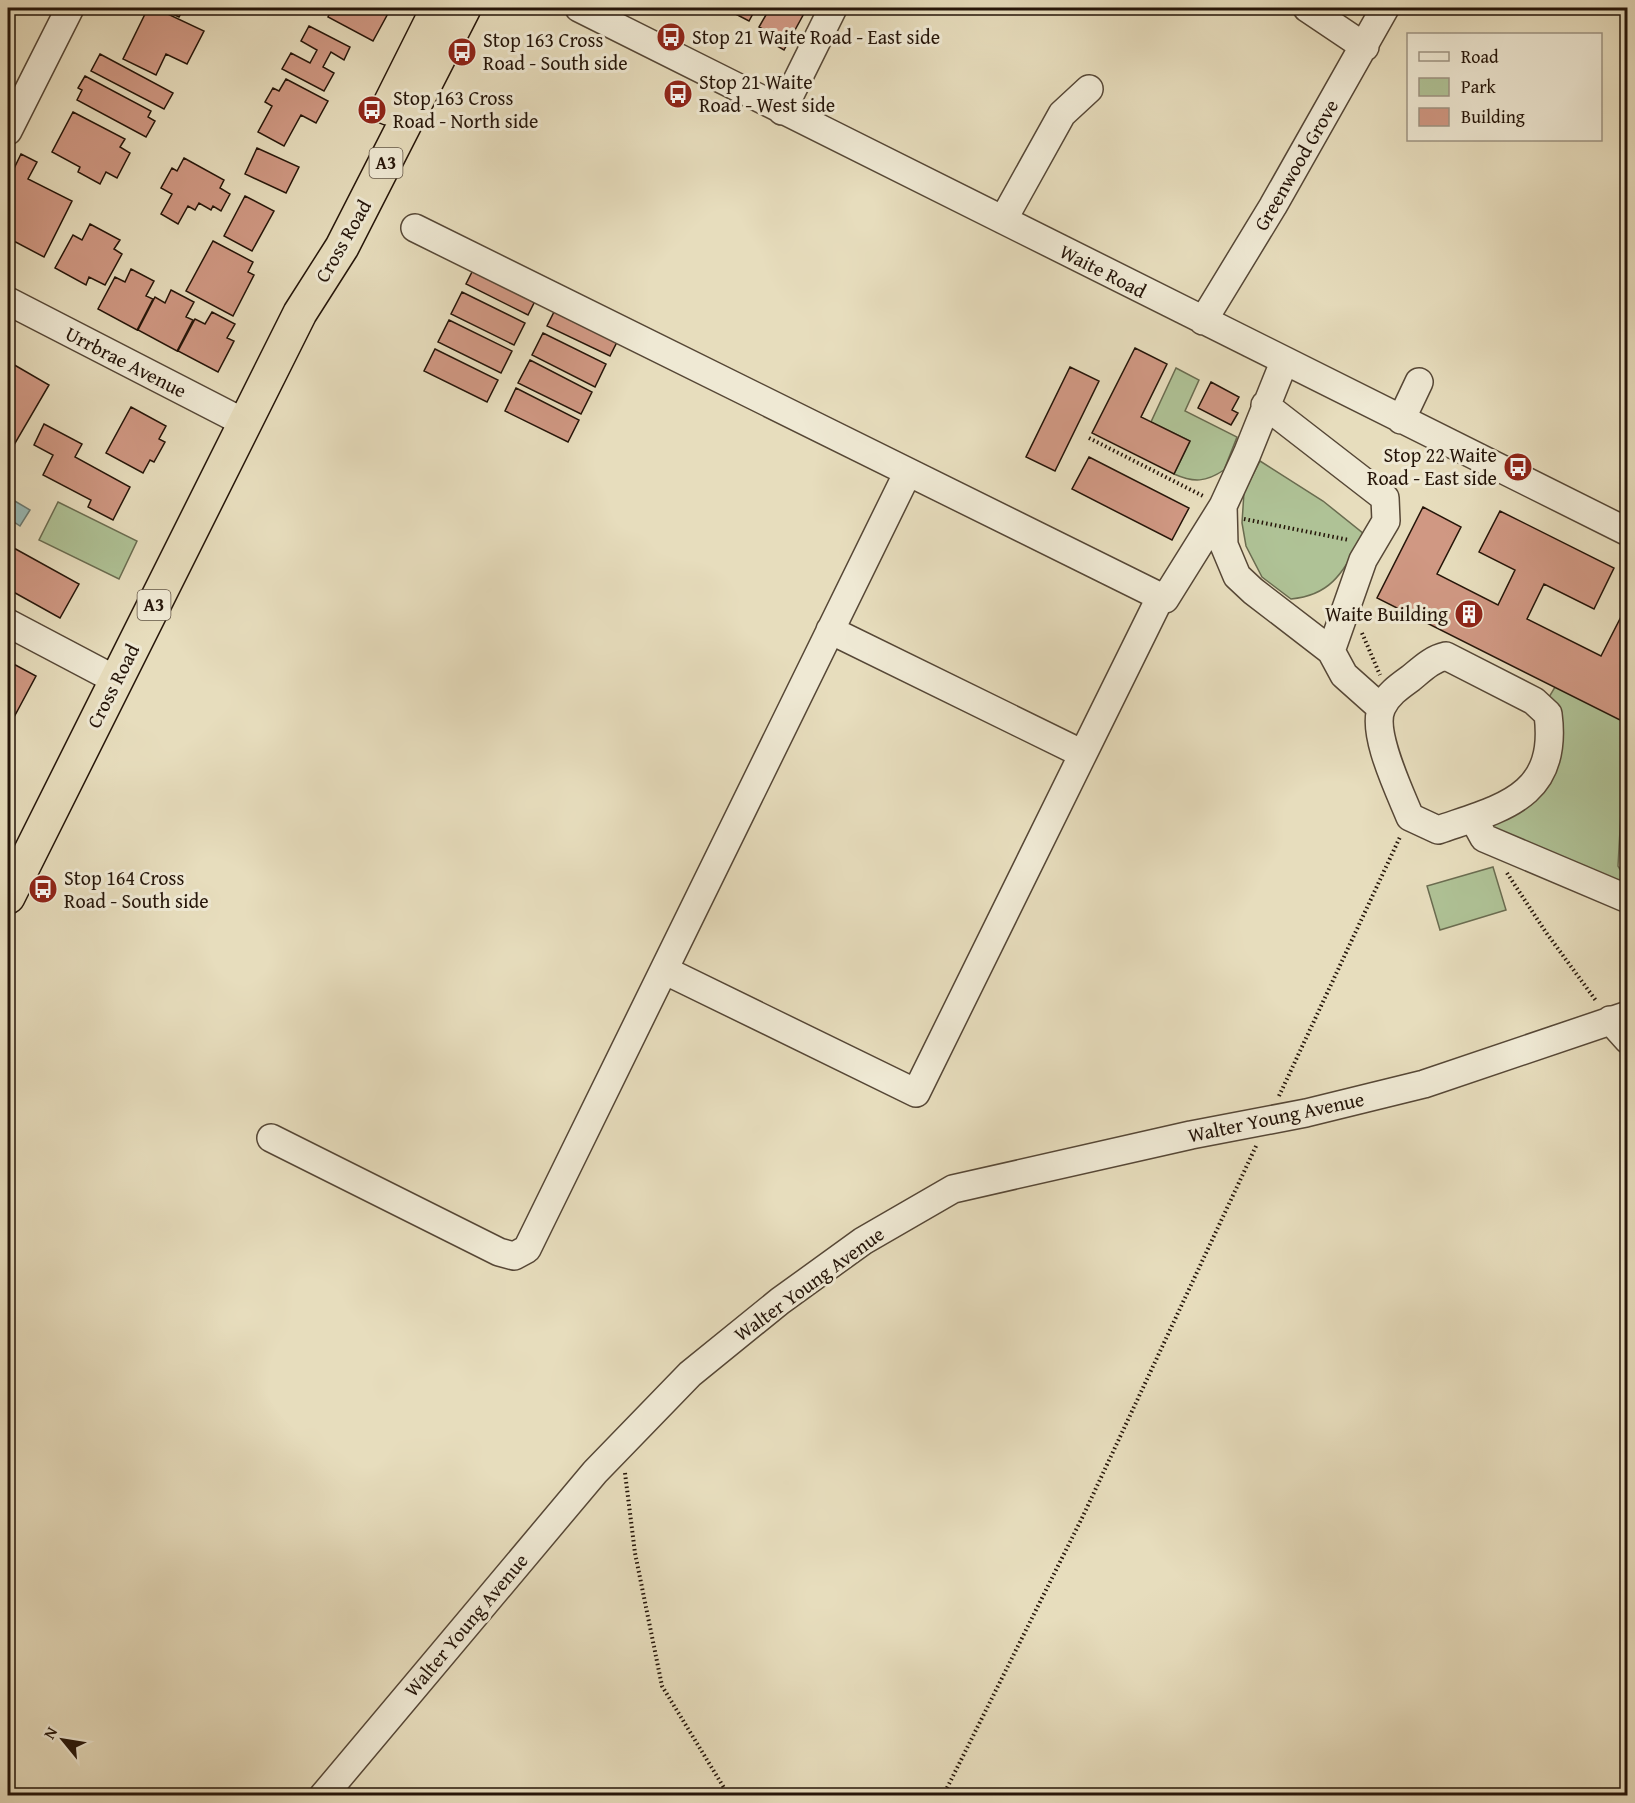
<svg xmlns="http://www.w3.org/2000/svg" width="1635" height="1803" font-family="'Gentium Book Plus',serif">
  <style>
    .green { fill: #afc296; stroke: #6a6c50; stroke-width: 1.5 }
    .water { fill: #98bbb8; stroke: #6a7972; stroke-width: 1.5 }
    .building { fill: #d09883; stroke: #251509; stroke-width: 1.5 }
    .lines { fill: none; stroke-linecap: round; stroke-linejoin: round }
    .minor-casing { stroke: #564736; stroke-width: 30 }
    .highway-casing { stroke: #251509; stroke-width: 36 }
    .path { stroke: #251509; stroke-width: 4; stroke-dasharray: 1.5 3; stroke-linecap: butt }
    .minor { stroke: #efe9d4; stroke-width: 27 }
    .highway { stroke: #e7ddbd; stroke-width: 33 }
    .labels { text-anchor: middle; stroke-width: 6; stroke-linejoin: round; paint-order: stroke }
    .shield { fill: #efe9d4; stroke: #625546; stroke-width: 1.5 }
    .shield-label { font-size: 18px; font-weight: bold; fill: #251509 }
    .poi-label { font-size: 20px; fill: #251509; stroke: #efe9d4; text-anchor: start }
    .street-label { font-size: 20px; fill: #251509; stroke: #efe9d4 }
  </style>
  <rect width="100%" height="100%" fill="#e7ddbd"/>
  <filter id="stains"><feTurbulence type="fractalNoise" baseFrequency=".00333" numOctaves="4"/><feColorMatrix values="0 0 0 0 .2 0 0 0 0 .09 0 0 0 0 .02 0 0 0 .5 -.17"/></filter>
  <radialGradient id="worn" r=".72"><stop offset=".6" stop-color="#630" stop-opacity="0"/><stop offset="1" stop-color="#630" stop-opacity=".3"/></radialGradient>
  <path class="green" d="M1176,368L1199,380L1185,411L1237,437L1224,470C1206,482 1194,483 1174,474L1190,441L1151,422Z
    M1260,461L1323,501L1364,534C1344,569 1334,595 1291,599L1262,577L1246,546L1242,523L1244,492Z
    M58,502L137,541L119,579L39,540Z
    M1555,687L1627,705L1618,866L1627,881V896L1489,830L1493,823L1527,805L1546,702Z
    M1493,867L1506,910L1440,930L1427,886Z"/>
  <path class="water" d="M8,497L30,510L20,526L8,518Z"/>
  <path class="building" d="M148,8H155L204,31L187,64L166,54L156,75L123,59Z
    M160,8H184L179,17Z
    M333,8H391L373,41L328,17Z
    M724,8H756L749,21Z
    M770,8H807L784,50L770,42L774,35L759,27Z
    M309,26L350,47L344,60L331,52L323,67L334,73L324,91L282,69L291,53L310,63L317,50L301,41Z
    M100,54L173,93L164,109L91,71Z
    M85,76L151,111L148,117L155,121L146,137L77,100L82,90L78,88Z
    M286,79L328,101L316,123L301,115L284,146L258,132L272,106L265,102L273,88L279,91Z
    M73,112L125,139L120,147L130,153L117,178L106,172L100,184L78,172L80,167L52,152Z
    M257,148L299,167L286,193L245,174Z
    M21,154L37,162L28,179L72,201L44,257L8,238V181Z
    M184,158L224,180L220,188L230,194L221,211L213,206L211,210L199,203L195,210L188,206L178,224L161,214L172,194L161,188L172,168L177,171Z
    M245,196L274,211L252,251L224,236Z
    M90,224L120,240L114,249L122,254L105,285L89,277L86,285L55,268L73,235L82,240Z
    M213,241L253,262L248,272L254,275L233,316L186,291Z
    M474,268L536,299L528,315L466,284Z
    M131,269L154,281L146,296L153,299L137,330L98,309L115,277L125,282Z
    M171,290L194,302L186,317L193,320L177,351L138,330L155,297L165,303Z
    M462,292L525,323L514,345L451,314Z
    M555,310L618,340L610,356L547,326Z
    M212,312L235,324L227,338L234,341L218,372L178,351L195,319L205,324Z
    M449,320L512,351L501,373L438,342Z
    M543,333L606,364L595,387L532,355Z
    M1135,348L1167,364L1141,417L1190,441L1174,474L1092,433Z
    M435,349L498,380L487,402L424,371Z
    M530,360L592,392L581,414L518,383Z
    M11,363L49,385L14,445L8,441V369Z
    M1070,367L1099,381L1055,471L1026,457Z
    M1211,382L1239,397L1232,410L1238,413L1231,425L1198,408Z
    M516,388L579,420L568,442L505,411Z
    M131,407L166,426L159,439L165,442L154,462L150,460L143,473L106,453Z
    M44,424L82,444L75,457L130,487L113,520L88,507L91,500L43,475L53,455L34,445Z
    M1089,457L1189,508L1172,540L1072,489Z
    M1423,507L1461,527L1437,574L1498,605L1515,570L1479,552L1500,511L1614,568L1594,609L1544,584L1527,619L1601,656L1628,603V704L1620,720L1377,598Z
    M12,547L79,584L60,618L8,589V555Z
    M8,661L36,676L13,719L8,716Z"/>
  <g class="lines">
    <g class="minor-casing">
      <path id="minor" d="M579,8L1628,532
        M1307,8L1365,47
        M782,111L833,8
        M8,131L70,8
        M1003,220L1062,114L1089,89
        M415,228L1165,599L1223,506
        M8,301L245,423
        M1203,321L1273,206L1385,8
        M1284,362L1247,454L1223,506L1224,545L1237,576L1253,591L1331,651L1344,675L1381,708
        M1265,405L1385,498L1386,521L1363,560L1331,651
        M1401,420L1419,382
        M8,623L116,680
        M1446,656L1534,701L1548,714C1559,798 1501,808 1438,830L1410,817C1400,792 1370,731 1382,707C1388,694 1400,686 1411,678C1422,669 1432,659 1446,656Z
        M1083,754L1161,596
        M1473,818L1484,838L1628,899
        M664,970L916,1093L1083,754L830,630
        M1610,1020L1628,1040
        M271,1138L499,1252L514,1256L527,1249L908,472
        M323,1796L595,1472L690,1374L780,1301L863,1241L953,1189L1191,1135L1306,1113L1424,1084L1628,1015"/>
    </g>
    <g class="highway-casing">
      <path id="highway" d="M388,108L438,8
        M8,897L300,313L342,247L464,8"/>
    </g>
    <path class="path" d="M1089,438L1203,496
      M1244,519L1349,540
      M1362,633L1380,675
      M1628,767L1623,866L1628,873
      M1507,873L1545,931L1597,1002
      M1279,1096L1400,837
      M625,1473L635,1553L662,1686L729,1796
      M943,1796L1083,1516L1257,1144"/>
    <use href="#minor" class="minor"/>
    <use href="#highway" class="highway"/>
  </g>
  <defs>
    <g id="bus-disc" transform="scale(1.5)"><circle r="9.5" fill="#8f2418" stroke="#efe9d4"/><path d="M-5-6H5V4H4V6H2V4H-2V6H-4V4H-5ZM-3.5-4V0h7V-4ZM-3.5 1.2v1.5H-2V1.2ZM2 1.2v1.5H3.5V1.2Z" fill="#fff"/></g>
    <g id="building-disc" transform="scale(1.5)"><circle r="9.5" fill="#8f2418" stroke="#efe9d4"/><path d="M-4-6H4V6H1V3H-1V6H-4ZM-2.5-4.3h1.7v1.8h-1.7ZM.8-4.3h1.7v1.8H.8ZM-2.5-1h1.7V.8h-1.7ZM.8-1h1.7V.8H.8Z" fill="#fff"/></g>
  </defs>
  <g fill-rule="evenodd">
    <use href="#bus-disc" x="671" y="37"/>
    <use href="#bus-disc" x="462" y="52"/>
    <use href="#bus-disc" x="678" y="94"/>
    <use href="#bus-disc" x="372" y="110"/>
    <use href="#bus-disc" x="1518" y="467"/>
    <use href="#building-disc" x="1469" y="614"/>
    <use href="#bus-disc" x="43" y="889"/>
  </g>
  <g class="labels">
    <g class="shield">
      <rect x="369.5" y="148" width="33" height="30" rx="4.5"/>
      <rect x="137.5" y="590" width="33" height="30" rx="4.5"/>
    </g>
    <g class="shield-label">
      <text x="386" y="169">A3</text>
      <text x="154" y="611">A3</text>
    </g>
    <g class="poi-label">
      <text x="692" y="44">Stop 21 Waite Road - East side</text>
      <text x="483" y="47">Stop 163 Cross<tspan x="483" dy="23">Road - South side</tspan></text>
      <text x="699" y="89">Stop 21 Waite<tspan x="699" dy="23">Road - West side</tspan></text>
      <text x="393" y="105">Stop 163 Cross<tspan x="393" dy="23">Road - North side</tspan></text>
      <text x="1497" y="462" text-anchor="end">Stop 22 Waite<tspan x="1497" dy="23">Road - East side</tspan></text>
      <text x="1448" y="621" text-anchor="end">Waite Building</text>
      <text x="64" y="885">Stop 164 Cross<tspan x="64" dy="23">Road - South side</tspan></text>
    </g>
    <g class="street-label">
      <text transform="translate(1296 165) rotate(-60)" y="7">Greenwood Grove</text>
      <text transform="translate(343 241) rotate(-60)" y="7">Cross Road</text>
      <text transform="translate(1103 271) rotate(27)" y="7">Waite Road</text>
      <text transform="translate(126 362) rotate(27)" y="7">Urrbrae Avenue</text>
      <text transform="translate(113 686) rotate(-63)" y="7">Cross Road</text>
      <text transform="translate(1276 1117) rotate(-12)" y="7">Walter Young Avenue</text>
      <text transform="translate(809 1284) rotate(-36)" y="7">Walter Young Avenue</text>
      <text transform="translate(466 1625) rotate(-50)" y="7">Walter Young Avenue</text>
    </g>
  </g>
  <rect width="1635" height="1803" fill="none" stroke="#e7ddbd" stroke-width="30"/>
  <rect x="9" y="9" width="1617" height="1785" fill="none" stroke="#251509" stroke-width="3"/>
  <rect x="15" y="15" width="1605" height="1773" fill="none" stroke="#251509" stroke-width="1.5"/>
  <rect x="1407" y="33" width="195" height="108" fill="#efe9d4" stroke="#9e9483" stroke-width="1.5"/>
  <rect x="1419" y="52" width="30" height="9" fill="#efe9d4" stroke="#9e9483" stroke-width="1.5"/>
  <text x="1461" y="63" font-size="18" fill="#251509">Road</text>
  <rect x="1419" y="78" width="30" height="18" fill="#afc296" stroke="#9e9483" stroke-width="1.5"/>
  <text x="1461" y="93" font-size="18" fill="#251509">Park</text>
  <rect x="1419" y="108" width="30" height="18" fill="#d09883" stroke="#9e9483" stroke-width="1.5"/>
  <text x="1461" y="123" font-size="18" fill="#251509">Building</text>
  <g transform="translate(63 1740) rotate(300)" stroke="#efe9d4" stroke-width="4.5" paint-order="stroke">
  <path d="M0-4.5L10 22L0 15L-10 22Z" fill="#251509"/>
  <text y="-9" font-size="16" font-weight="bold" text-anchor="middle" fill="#251509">N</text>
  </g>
  <rect width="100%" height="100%" filter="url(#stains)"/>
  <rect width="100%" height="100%" fill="url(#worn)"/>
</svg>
